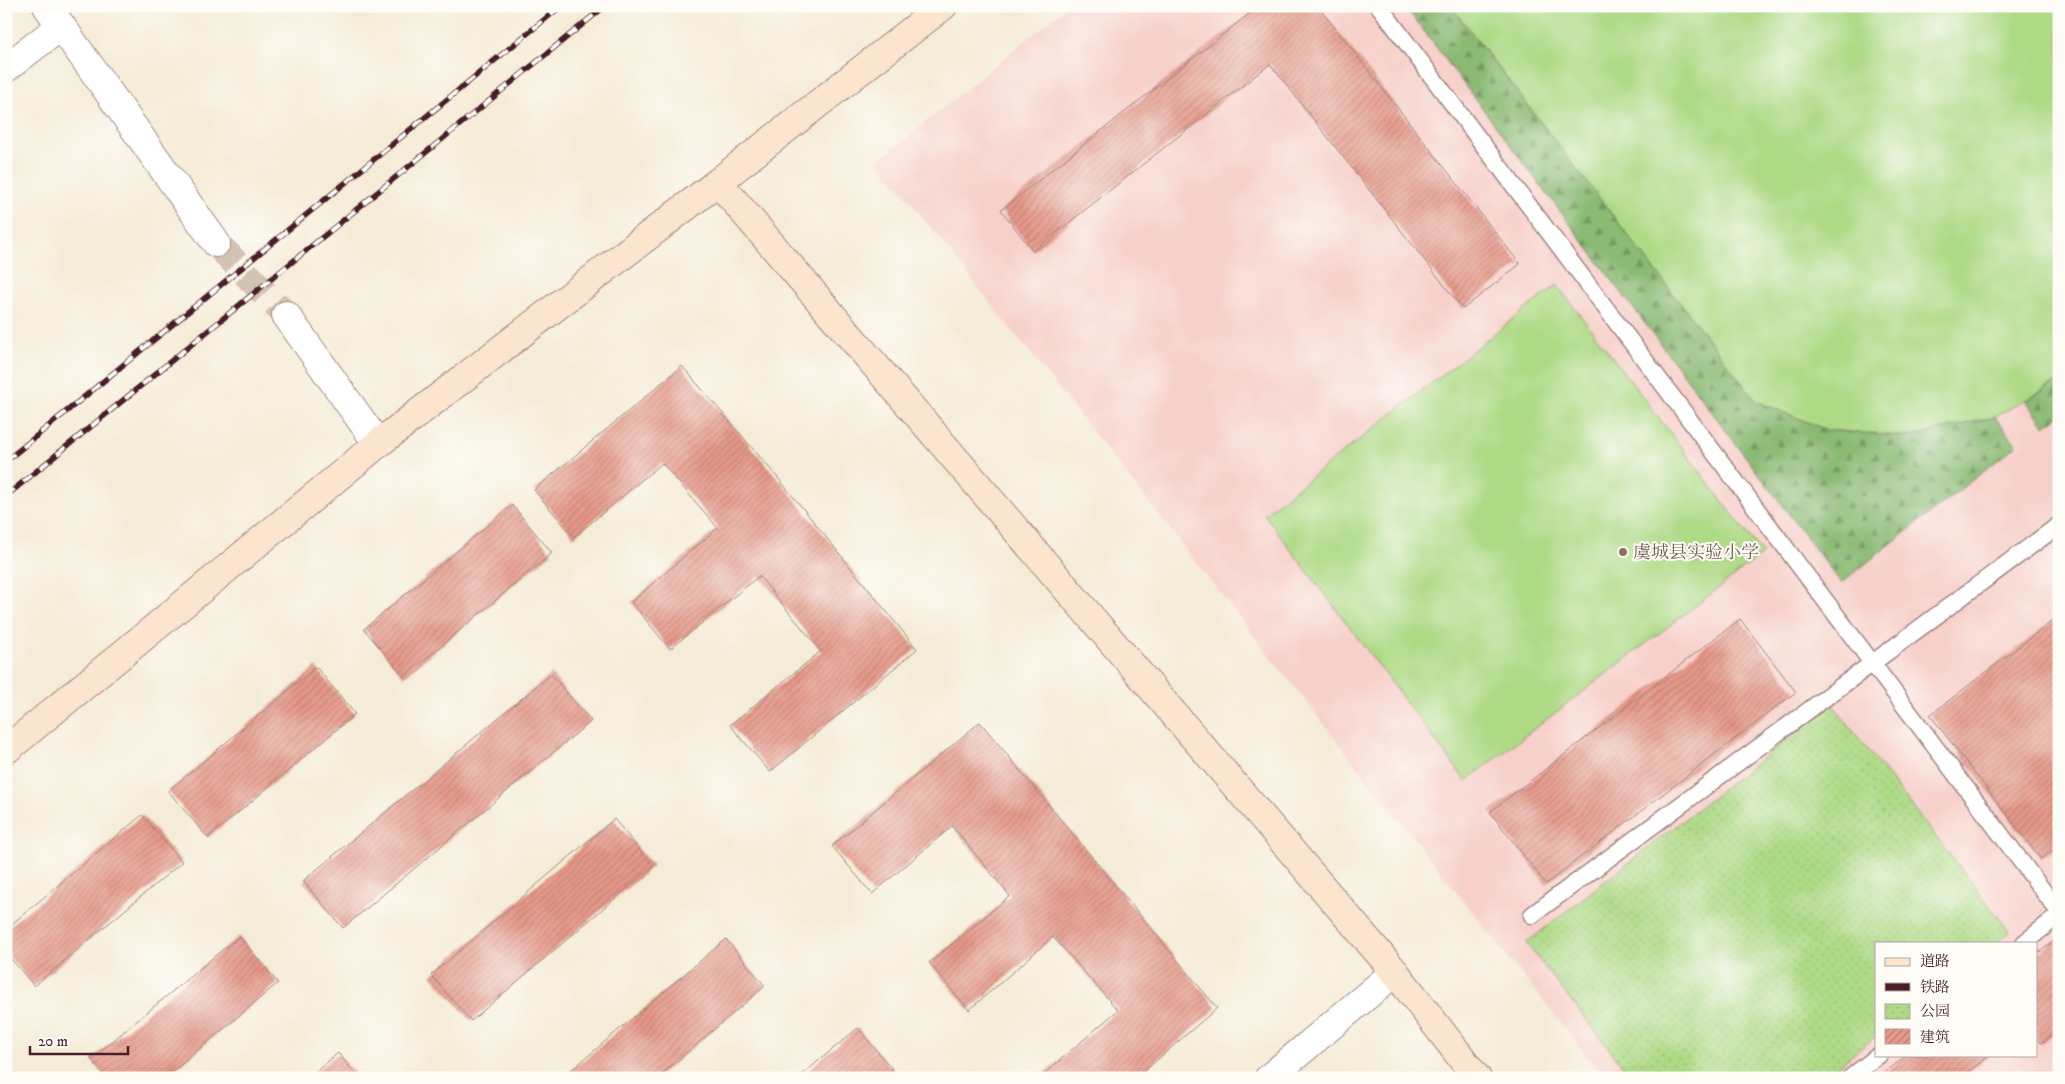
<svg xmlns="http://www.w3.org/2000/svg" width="2065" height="1084" font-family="'IM FELL DW Pica','Noto Serif SC',serif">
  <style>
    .built { fill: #f7d0ca; fill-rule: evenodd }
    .grass { fill: #aeda86; stroke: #7c7c58 }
    .forest { fill: url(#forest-firs); stroke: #6a6c4f }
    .park { fill: url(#park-dots); stroke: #7c7c58 }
    .building { fill: url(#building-hatch) }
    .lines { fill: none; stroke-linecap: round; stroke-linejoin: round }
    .street-tunnel { stroke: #d3c3b5; stroke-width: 28; stroke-dasharray: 28 14; stroke-linecap: butt }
    .lane-casing { stroke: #a08681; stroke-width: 19 }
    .street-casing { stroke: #a08681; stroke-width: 30 }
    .secondary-casing { stroke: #a08681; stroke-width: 30 }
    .lane { stroke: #fff; stroke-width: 16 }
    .street { stroke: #fff; stroke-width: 28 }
    .secondary { stroke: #fbe5cf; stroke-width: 28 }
    .rail-casing { stroke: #4a1f2b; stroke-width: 5.5 }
    .rail { stroke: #fdfcf7; stroke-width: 4; stroke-dasharray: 11; stroke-linecap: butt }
    .education-dot { fill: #8d6e63; stroke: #fdfcf7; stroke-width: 2 }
    .labels { text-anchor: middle; stroke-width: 4; stroke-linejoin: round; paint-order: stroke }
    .education-label { font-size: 18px; fill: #785e54; stroke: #fdfcf7; text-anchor: start }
  </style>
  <defs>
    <pattern id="forest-firs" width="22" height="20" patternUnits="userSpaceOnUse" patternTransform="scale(1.25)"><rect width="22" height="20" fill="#8aba73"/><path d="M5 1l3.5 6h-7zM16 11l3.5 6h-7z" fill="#73975f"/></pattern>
    <pattern id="park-dots" width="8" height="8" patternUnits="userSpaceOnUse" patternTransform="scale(1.25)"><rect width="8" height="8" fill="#aeda86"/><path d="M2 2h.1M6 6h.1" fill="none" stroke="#97bb74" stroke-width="1.8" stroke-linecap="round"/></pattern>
    <pattern id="building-hatch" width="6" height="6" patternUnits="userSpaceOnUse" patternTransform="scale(1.25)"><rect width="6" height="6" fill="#e69989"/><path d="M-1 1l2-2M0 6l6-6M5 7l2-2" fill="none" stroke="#bc7c70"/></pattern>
  </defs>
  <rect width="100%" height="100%" fill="#fdfcf7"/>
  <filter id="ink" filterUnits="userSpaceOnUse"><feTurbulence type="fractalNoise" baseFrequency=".02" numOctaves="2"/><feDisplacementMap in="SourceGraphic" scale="10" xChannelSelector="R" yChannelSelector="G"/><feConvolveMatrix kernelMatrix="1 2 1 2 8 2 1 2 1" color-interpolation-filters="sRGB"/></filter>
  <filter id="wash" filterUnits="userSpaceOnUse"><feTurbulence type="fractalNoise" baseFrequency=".0096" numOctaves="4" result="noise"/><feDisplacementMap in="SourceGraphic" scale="20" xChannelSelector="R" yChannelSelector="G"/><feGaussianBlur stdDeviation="1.12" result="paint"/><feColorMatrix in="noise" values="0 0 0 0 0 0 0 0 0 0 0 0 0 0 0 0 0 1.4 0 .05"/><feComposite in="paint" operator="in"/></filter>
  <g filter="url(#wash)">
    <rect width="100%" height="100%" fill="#f5ecd7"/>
    <path class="built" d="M1068,6H2059V1078H1604L878,161ZM1876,943H2036V1055H1876Z"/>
    <path class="grass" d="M1451,6H2059V381L1995,417L1909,437L1827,430L1756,401Z
      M1557,285L1763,554L1466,781L1264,514Z"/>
    <path class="forest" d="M1405,6H1451L1756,401L1827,430L1909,437L1995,417L2017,445L1841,583Z
      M2059,381V416L2045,426L2026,401Z"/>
    <path class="park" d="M1832,704L2010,932L1996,943H1876V1036L1823,1078H1632L1526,943Z"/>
    <g id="blocks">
      <path class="building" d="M1259,6H1318L1520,264L1463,309L1270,64L1033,251L1001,210Z
        M682,366L778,478L917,649L770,772L730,725L821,651L759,576L670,649L631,602L718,528L662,463L574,537L534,490Z
        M512,505L552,553L404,677L364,629Z
        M2059,616V846L2041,859L1930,715Z
        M1740,619L1796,692L1546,884L1490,812Z
        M316,667L355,714L208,838L168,791Z
        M551,674L591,721L343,928L303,881Z
        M980,722L1217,1008L1136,1078H1039L1118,1010L1053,937L969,1010L929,963L1010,896L952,826L872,894L832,846Z
        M142,815L182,862L34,986L6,953V929Z
        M614,819L653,866L471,1021L431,975Z
        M239,936L278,983L165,1078H106L91,1059Z
        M2059,937V1030L2041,1043L2036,1037V955Z
        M726,939L765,986L657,1078H562Z
        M858,1028L897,1075L894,1078H798Z
        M338,1053L359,1078H308Z
        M1907,1055H1990L1961,1078H1878Z"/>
    </g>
  </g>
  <g filter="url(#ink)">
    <use href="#blocks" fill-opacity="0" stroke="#a08681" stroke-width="1"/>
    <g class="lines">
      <path class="street-tunnel" d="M216,243L286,315"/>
      <g class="lane-casing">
        <path id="lane" d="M1379,6L2059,912
          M1532,915L2059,525
          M2024,943L2059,915
          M1850,1078L1879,1055"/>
      </g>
      <g class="street-casing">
        <path id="street" d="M47,6L216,243
          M6,68L61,26
          M286,315L378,444
          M1269,1078L1395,972"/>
      </g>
      <g class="secondary-casing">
        <path id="secondary" d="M718,182L943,6
          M6,750L378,444L718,182L1395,972L1477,1078"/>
      </g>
      <use href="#lane" class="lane"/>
      <use href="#street" class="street"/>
      <use href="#secondary" class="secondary"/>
      <g class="rail-casing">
        <path id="rail" d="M6,461L561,6
          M6,496L605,6"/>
      </g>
      <use href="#rail" class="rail"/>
    </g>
  </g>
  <circle class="education-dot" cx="1623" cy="552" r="5"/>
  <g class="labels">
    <g class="education-label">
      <text x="1633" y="558">虞城县实验小学</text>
    </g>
  </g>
  <rect width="2065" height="1084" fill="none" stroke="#fdfcf7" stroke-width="25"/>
  <rect x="1875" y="942" width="162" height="115" fill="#fdfcf7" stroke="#b5a4a5"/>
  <rect x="1885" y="958" width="25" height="8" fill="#fbe5cf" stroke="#b5a4a5"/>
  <text x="1920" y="966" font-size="15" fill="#4a1f2b">道路</text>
  <rect x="1885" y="983" width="25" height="8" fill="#4a1f2b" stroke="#b5a4a5"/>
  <text x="1920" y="992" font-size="15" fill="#4a1f2b">铁路</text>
  <rect x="1885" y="1004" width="25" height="15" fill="url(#park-dots)" stroke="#b5a4a5"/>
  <text x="1920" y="1016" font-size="15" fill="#4a1f2b">公园</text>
  <rect x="1885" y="1029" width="25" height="15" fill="url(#building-hatch)" stroke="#b5a4a5"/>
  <text x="1920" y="1042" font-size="15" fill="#4a1f2b">建筑</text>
  <path d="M30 1046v8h98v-8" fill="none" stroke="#4a1f2b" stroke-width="2.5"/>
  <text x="38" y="1046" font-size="15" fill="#4a1f2b" stroke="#fdfcf7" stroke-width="4" paint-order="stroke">20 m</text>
</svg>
